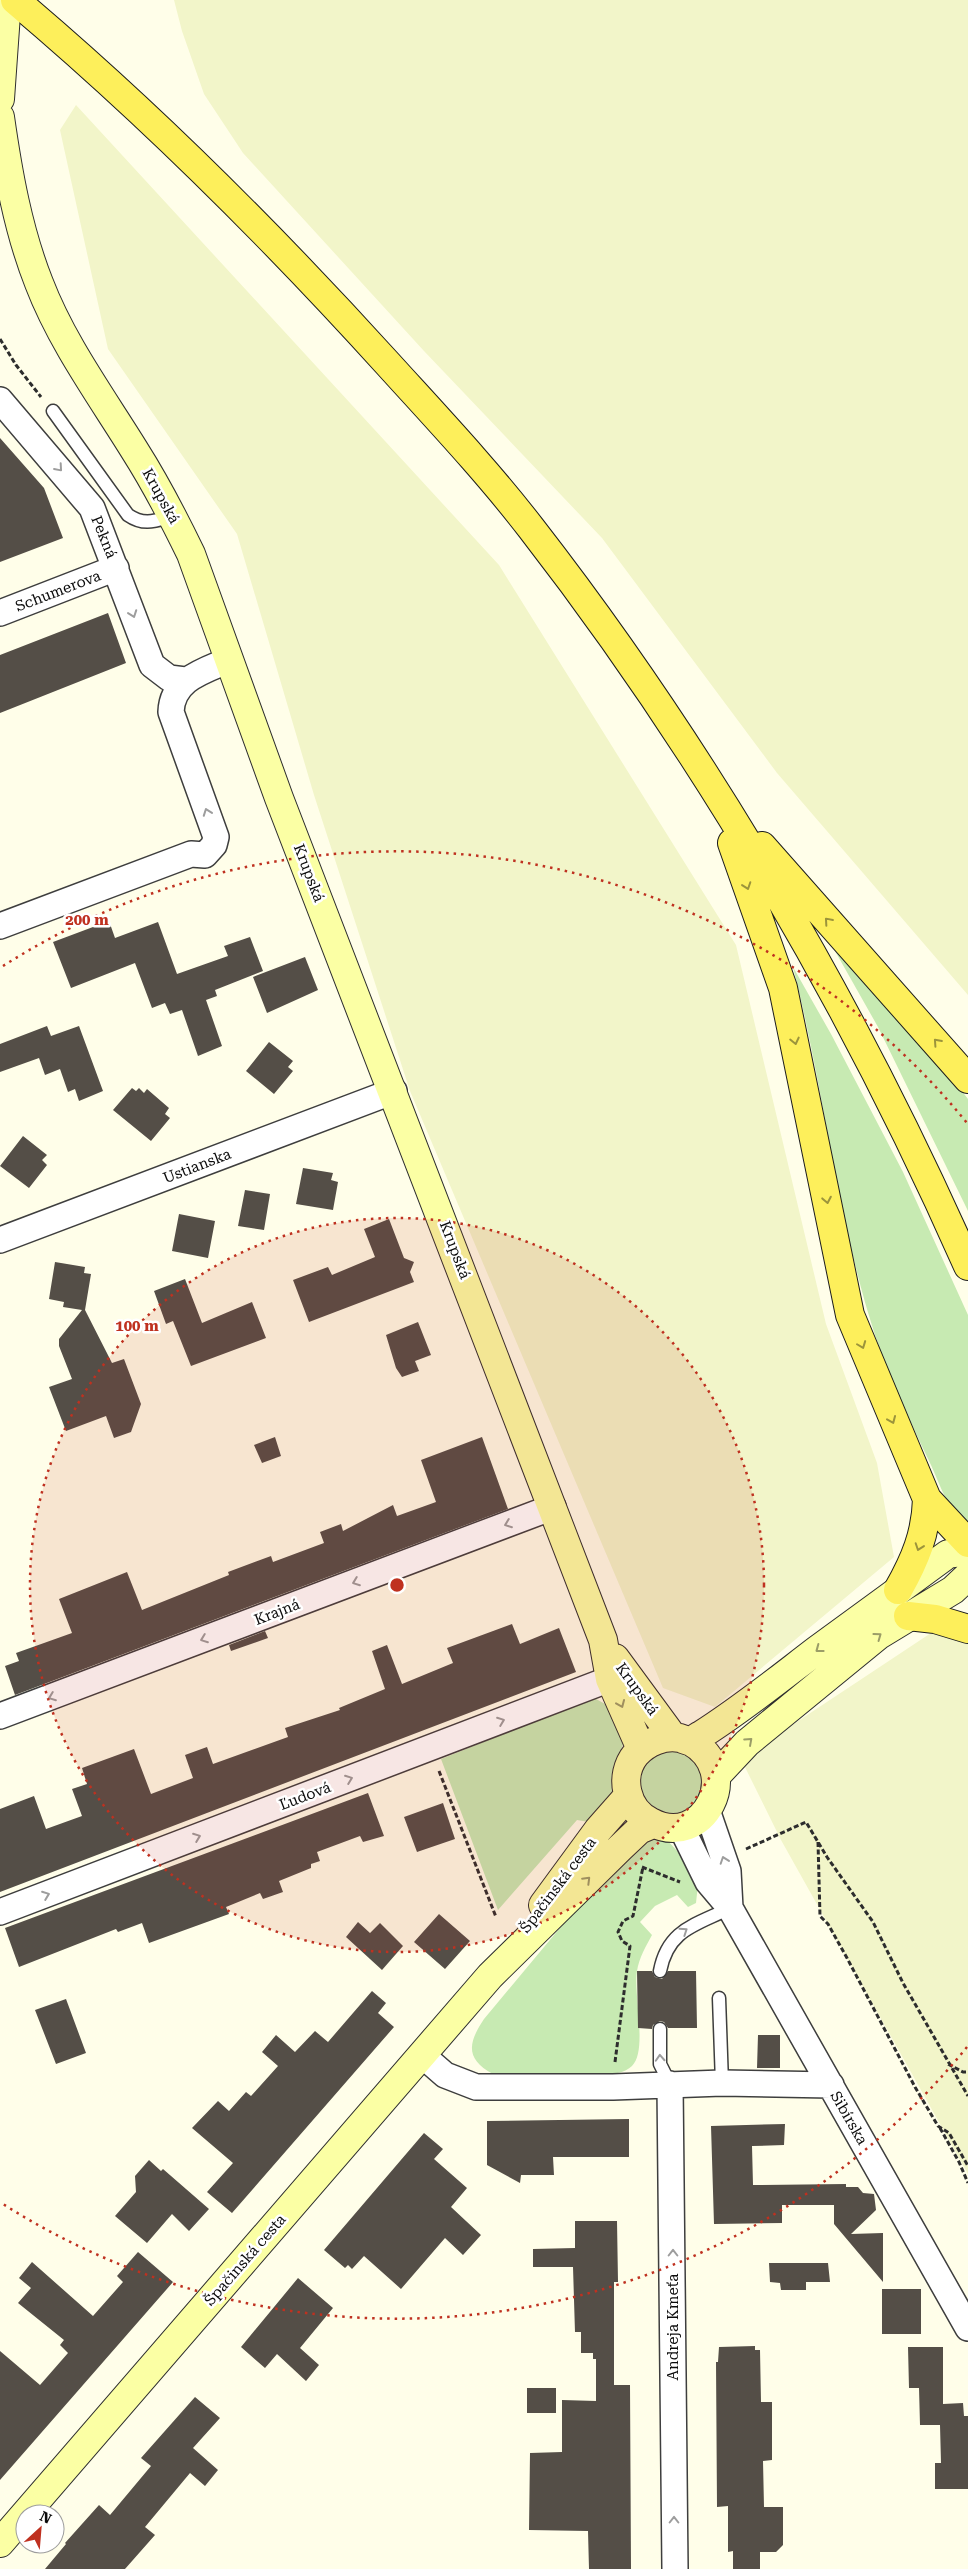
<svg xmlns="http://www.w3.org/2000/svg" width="968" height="2569" font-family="'Roboto Serif',serif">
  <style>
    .farmland { fill: #f2f5c9 }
    .green { fill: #c7eab2 }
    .building { fill: #544e47 }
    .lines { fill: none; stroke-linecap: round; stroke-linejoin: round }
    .lane-casing { stroke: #3e3e3e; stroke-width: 15 }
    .street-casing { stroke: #3e3e3e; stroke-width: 28 }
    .secondary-casing { stroke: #2d2d2d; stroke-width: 30 }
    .primary-casing { stroke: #1c1c1c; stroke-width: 30 }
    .path { stroke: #2d2d2d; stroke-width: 3; stroke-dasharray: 5 2.5; stroke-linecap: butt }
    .lane { stroke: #fff; stroke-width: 12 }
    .street { stroke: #fff; stroke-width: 25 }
    .secondary { stroke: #fbffa4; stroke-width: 28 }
    .primary { stroke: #fdef5b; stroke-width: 28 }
    .oneway { stroke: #9d9d9d }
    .oneway2 { stroke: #9c943b }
    .oneway3 { stroke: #9b9d67 }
    .ring { fill: none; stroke: #bf3120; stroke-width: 2.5; stroke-dasharray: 2.5 5 }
    .labels { text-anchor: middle; stroke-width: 5; stroke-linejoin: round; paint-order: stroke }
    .street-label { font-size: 15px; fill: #0b0b0b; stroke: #fff }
    .centre { fill: #bf3120; stroke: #fff; stroke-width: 2.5 }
    .ring-label { font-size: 15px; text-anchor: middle; font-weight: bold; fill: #bf3120; stroke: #fff; stroke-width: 5; stroke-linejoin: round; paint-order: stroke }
  </style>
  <rect width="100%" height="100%" fill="#fffee9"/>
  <path class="farmland" d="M174,0H968V995L777,773L602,538L424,351L243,153L204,94L182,31Z
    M76,105L499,565L736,945L826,1324L877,1463L894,1557L715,1707L663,1688L410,1091L314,795L237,534L108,349L60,130Z
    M931,1633L968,1643V2174L781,1840L741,1759Z"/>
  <path class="green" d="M835,951L947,1072L968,1099V1211L878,1027Z
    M793,967L831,1034L903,1172L968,1315V1522C948,1514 939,1481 930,1463C910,1421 890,1379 875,1335C836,1215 824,1088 793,967Z
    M596,1699L607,1705L624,1742L615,1767L613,1794L594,1823L577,1820L498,1910L441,1759L584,1702Z
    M682,1749L706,1772L698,1804C692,1807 684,1814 677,1814C640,1818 626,1767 659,1751C664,1748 675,1749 682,1749Z
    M647,1837L668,1841L679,1853L698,1884L696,1903L688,1907L677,1895L655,1906L640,1922L652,1935C646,1946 639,1958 637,1971C633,1993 648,2051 632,2066C625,2073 613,2074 603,2075L493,2074C465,2059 468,2043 484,2019L609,1869Z"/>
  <path class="building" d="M0,438L44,488L63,538L0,562Z
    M108,613L126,663L0,713V655Z
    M109,921L115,938L158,922L177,974L228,956L224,946L250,937L263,971L215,990L217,996L206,1000L222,1046L198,1056L182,1010L170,1014L165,1003L152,1008L135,963L71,988L53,942Z
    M305,957L318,990L267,1013L253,977Z
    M47,1026L51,1036L79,1026L103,1091L79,1101L75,1089L68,1092L60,1069L45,1075L39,1058L0,1072V1044Z
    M269,1042L293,1061L288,1067L293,1071L274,1094L246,1071Z
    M132,1088L136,1091L139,1088L144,1093L147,1089L169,1108L165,1114L170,1118L151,1141L113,1110Z
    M23,1136L47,1155L42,1160L47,1165L29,1188L0,1166Z
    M303,1168L333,1173L331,1180L338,1182L333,1210L296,1204Z
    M245,1190L270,1194L264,1230L238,1226Z
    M179,1214L215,1221L208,1258L172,1251Z
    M389,1219L404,1258L414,1262L410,1272L414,1282L309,1322L293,1280L328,1267L332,1275L375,1257L364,1229Z
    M55,1262L85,1267L84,1273L91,1274L85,1310L112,1363L124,1359L141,1404L131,1432L114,1438L106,1416L66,1431L49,1387L72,1379L59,1346V1339L82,1310L63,1307L64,1302L49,1299Z
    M185,1279L202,1323L252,1302L266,1338L191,1366L173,1321L166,1324L154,1291Z
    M418,1322L431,1355L415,1361L419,1371L402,1377L396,1368L386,1335Z
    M275,1437L281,1456L262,1463L254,1445Z
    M482,1437L508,1509L15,1695L5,1666L19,1661L16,1653L72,1633L59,1599L127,1572L142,1610L229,1575L228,1572L271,1556L273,1562L324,1543L320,1532L341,1524L343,1531L393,1505L397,1516L436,1502L421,1460Z
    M512,1624L520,1644L559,1628L576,1672L0,1892V1809L34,1796L46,1829L82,1816L72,1789L87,1784L82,1768L134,1749L151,1794L193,1778L185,1755L207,1747L213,1764L288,1737L285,1728L340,1710L339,1708L385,1689L372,1651L387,1645L402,1684L453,1663L447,1648Z
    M265,1631L268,1638L231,1651L229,1645Z
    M368,1793L384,1836L363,1842L360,1836L317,1852L320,1861L311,1864V1868L279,1881L283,1892L263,1899L260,1893L226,1907L229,1914L149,1943L142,1923L118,1932L116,1929L19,1967L5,1928Z
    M443,1803L455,1839L417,1852L404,1817Z
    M439,1914L470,1941L445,1969L414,1942Z
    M358,1922L370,1933L380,1923L403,1946L382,1970L346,1937Z
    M637,1971H652L655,1977L662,1979L668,1971H696L697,2028H668L664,2022L660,2021L653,2025L652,2029L638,2028Z
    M372,1991L386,2003L378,2013L394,2027L232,2213L207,2192L233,2163L192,2128L218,2101L229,2111L246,2092L251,2096L278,2066L262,2052L276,2035L295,2052L315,2031L328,2042Z
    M66,1999L86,2053L56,2064L35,2010Z
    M758,2035H780V2068H757Z
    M629,2119V2157H553L554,2175H521L520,2183L487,2165V2121Z
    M785,2124L784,2145L752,2146L753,2185L846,2184V2187H858L863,2193L874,2194L876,2210L851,2234L883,2233V2282L834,2224V2205H782V2223L714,2224L711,2126Z
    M424,2133L443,2149L434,2159L467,2188L451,2207L481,2235L463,2255L445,2238L401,2289L364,2256L352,2269L348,2265L345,2268L324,2250Z
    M149,2160L161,2171L163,2169L209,2209L189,2231L172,2214L147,2243L115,2216L136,2192L135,2176Z
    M575,2221H617L618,2282H614V2385H630L631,2569H589L588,2531L529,2530L530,2453L562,2452V2400L596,2401V2359H593V2353H581V2332H575L573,2267H533V2249L575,2248Z
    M138,2252L173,2282L0,2480V2351L40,2385L68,2353L60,2345L64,2340L18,2303L31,2288L19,2278L32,2262L93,2316L123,2282L117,2276Z
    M769,2263H828L830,2282H806V2290H781L780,2283L770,2282Z
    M298,2278L333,2308L300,2348L319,2365L306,2381L277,2354L265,2368L241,2347Z
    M882,2289H921V2334H882Z
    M755,2346V2350H760L761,2402H772V2460L763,2461L764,2507H783V2545L776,2552H760V2569H733V2551L728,2552V2506L717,2507L716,2362H718L719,2347Z
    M908,2347H943V2404L963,2403L964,2416H968V2489H935V2463H941L940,2425H920L919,2388H909Z
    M527,2388H556V2413H527Z
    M195,2397L220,2418L193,2448L218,2470L205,2486L190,2473L145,2527L155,2535L125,2569H45L66,2544L65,2543L99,2505L110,2515L151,2466L141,2458Z"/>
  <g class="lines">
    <g class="lane-casing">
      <path id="lane" d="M53,411L128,515C144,526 155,521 173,516
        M660,1971C668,1929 696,1925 730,1908
        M719,1998L722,2083
        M660,2029V2064L670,2084"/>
    </g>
    <g class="street-casing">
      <path id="street" d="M0,400L92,508L152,665L169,678L185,680
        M0,613L116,568
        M0,926L191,854L205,855L214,845L216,837L171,712C172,679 204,671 229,660
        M0,1240L394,1091
        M0,1716L553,1507
        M707,1810L728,1871L730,1908
        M681,1827L708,1882L730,1908L968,2328
        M0,1912L610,1679
        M422,2055L445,2075L476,2087H613L722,2083L831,2085
        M670,2084L675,2569"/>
    </g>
    <g class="secondary-casing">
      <path id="secondary" d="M0,99L7,0
        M0,117C8,173 18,230 39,283C62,343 101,396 135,451C156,484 174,519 191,554L279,798L603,1640L610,1679L641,1749
        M615,1658L673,1737
        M690,1741C745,1772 703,1850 651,1822C626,1810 618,1776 636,1754C647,1742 664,1735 680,1738C684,1739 688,1742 691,1741C694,1740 698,1736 701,1735C742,1709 779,1679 817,1650C861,1618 904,1586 948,1554L968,1551
        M716,1776L747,1743L879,1635L953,1590L968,1576
        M543,1905L598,1830L628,1796
        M0,2543L490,1976L620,1848L639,1830L653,1824"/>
    </g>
    <g class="primary-casing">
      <path id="primary" d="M15,0C149,113 271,235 388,364C437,418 487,471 531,528C705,752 853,1006 968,1266
        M732,843L783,988L850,1315L927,1499L968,1543
        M762,846L968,1079
        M898,1590C915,1560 926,1534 927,1499
        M908,1616L935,1619L968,1629"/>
    </g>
    <path class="path" d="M0,339L16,365L41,397
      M439,1771L496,1917
      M818,1842L820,1916L828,1924L847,1958L915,2087L938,2126L949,2133L968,2166
      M746,1849L806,1822L827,1857L873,1922L903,1983L968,2096
      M642,1867L680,1882
      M615,2062L630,1946L622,1941L618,1932L623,1921L633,1916L643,1867
      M948,2064L963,2072H968
      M940,2128L959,2162L968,2183"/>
    <use href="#lane" class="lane"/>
    <use href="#street" class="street"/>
    <use href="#secondary" class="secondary"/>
    <use href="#primary" class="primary"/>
  </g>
  <defs><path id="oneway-chevron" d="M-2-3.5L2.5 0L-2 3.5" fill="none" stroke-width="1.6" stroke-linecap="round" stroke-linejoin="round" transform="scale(1.25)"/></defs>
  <g class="oneway">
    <use href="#oneway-chevron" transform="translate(59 468) rotate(49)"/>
    <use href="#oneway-chevron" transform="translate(133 614) rotate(70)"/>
    <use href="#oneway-chevron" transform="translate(207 812) rotate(-110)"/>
    <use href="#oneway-chevron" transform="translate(508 1524) rotate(159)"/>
    <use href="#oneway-chevron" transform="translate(356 1582) rotate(159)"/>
    <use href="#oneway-chevron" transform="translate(204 1639) rotate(159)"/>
    <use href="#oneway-chevron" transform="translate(52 1697) rotate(159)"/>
    <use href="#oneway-chevron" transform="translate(501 1721) rotate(-21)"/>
    <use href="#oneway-chevron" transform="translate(349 1779) rotate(-21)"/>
    <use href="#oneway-chevron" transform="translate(197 1837) rotate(-21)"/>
    <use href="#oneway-chevron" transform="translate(724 1860) rotate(-109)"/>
    <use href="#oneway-chevron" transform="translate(46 1895) rotate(-21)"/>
    <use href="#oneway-chevron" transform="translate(684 1931) rotate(-34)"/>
    <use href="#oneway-chevron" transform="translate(660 2058) rotate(-93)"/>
    <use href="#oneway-chevron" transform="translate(673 2253) rotate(-90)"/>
    <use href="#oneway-chevron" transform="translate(674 2520) rotate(-90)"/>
  </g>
  <g class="oneway2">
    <use href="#oneway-chevron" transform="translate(747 886) rotate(71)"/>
    <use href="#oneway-chevron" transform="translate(828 921) rotate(-131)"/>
    <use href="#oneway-chevron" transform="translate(795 1041) rotate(77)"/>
    <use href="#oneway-chevron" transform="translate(937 1042) rotate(-132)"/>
    <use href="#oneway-chevron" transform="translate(827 1200) rotate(79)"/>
    <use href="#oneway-chevron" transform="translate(862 1345) rotate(69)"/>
    <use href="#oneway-chevron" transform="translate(892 1420) rotate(67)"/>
    <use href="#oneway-chevron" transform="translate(919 1547) rotate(109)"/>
  </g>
  <g class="oneway3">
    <use href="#oneway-chevron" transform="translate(878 1636) rotate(-36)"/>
    <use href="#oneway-chevron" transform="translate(819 1649) rotate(143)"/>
    <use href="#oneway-chevron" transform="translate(621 1704) rotate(67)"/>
    <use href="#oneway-chevron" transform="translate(749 1741) rotate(-42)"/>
    <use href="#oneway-chevron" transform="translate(587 1880) rotate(-45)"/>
  </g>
  <circle cx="397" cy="1585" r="367" fill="#bf3120" fill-opacity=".12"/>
  <g class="ring">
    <circle cx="397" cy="1585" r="367"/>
    <path d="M967 2047A734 734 0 0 1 3 2204M3 966A734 734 0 0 1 967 1123"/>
  </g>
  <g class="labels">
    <g class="street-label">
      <text transform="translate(161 496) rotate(61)" y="5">Krupská</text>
      <text transform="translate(104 537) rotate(68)" y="5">Pekná</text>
      <text transform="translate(58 591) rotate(-21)" y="5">Schumerova</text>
      <text transform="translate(309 873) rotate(69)" y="5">Krupská</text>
      <text transform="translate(197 1166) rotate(-21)" y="5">Ustianska</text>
      <text transform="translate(455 1250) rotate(69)" y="5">Krupská</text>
      <text transform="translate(277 1612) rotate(-21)" y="5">Krajná</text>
      <text transform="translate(637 1689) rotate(54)" y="5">Krupská</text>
      <text transform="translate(305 1796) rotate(-21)" y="5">Ľudová</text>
      <text transform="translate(558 1885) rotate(-53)" y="5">Špačinská cesta</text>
      <text transform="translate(849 2118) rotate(60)" y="5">Sibírska</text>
      <text transform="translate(245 2260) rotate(-49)" y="5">Špačinská cesta</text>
      <text transform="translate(673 2327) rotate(-90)" y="5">Andreja Kmeťa</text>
    </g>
  </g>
  <circle cx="397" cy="1585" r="8" class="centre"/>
  <g class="ring-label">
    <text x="87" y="925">200 m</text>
    <text x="137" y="1331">100 m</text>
  </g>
  <g transform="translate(40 2529) rotate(26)"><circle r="24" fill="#ffffff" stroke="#9d9d9d"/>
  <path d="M0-4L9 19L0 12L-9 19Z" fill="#bf3120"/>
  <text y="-8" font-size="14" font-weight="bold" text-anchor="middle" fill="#0b0b0b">N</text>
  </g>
</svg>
